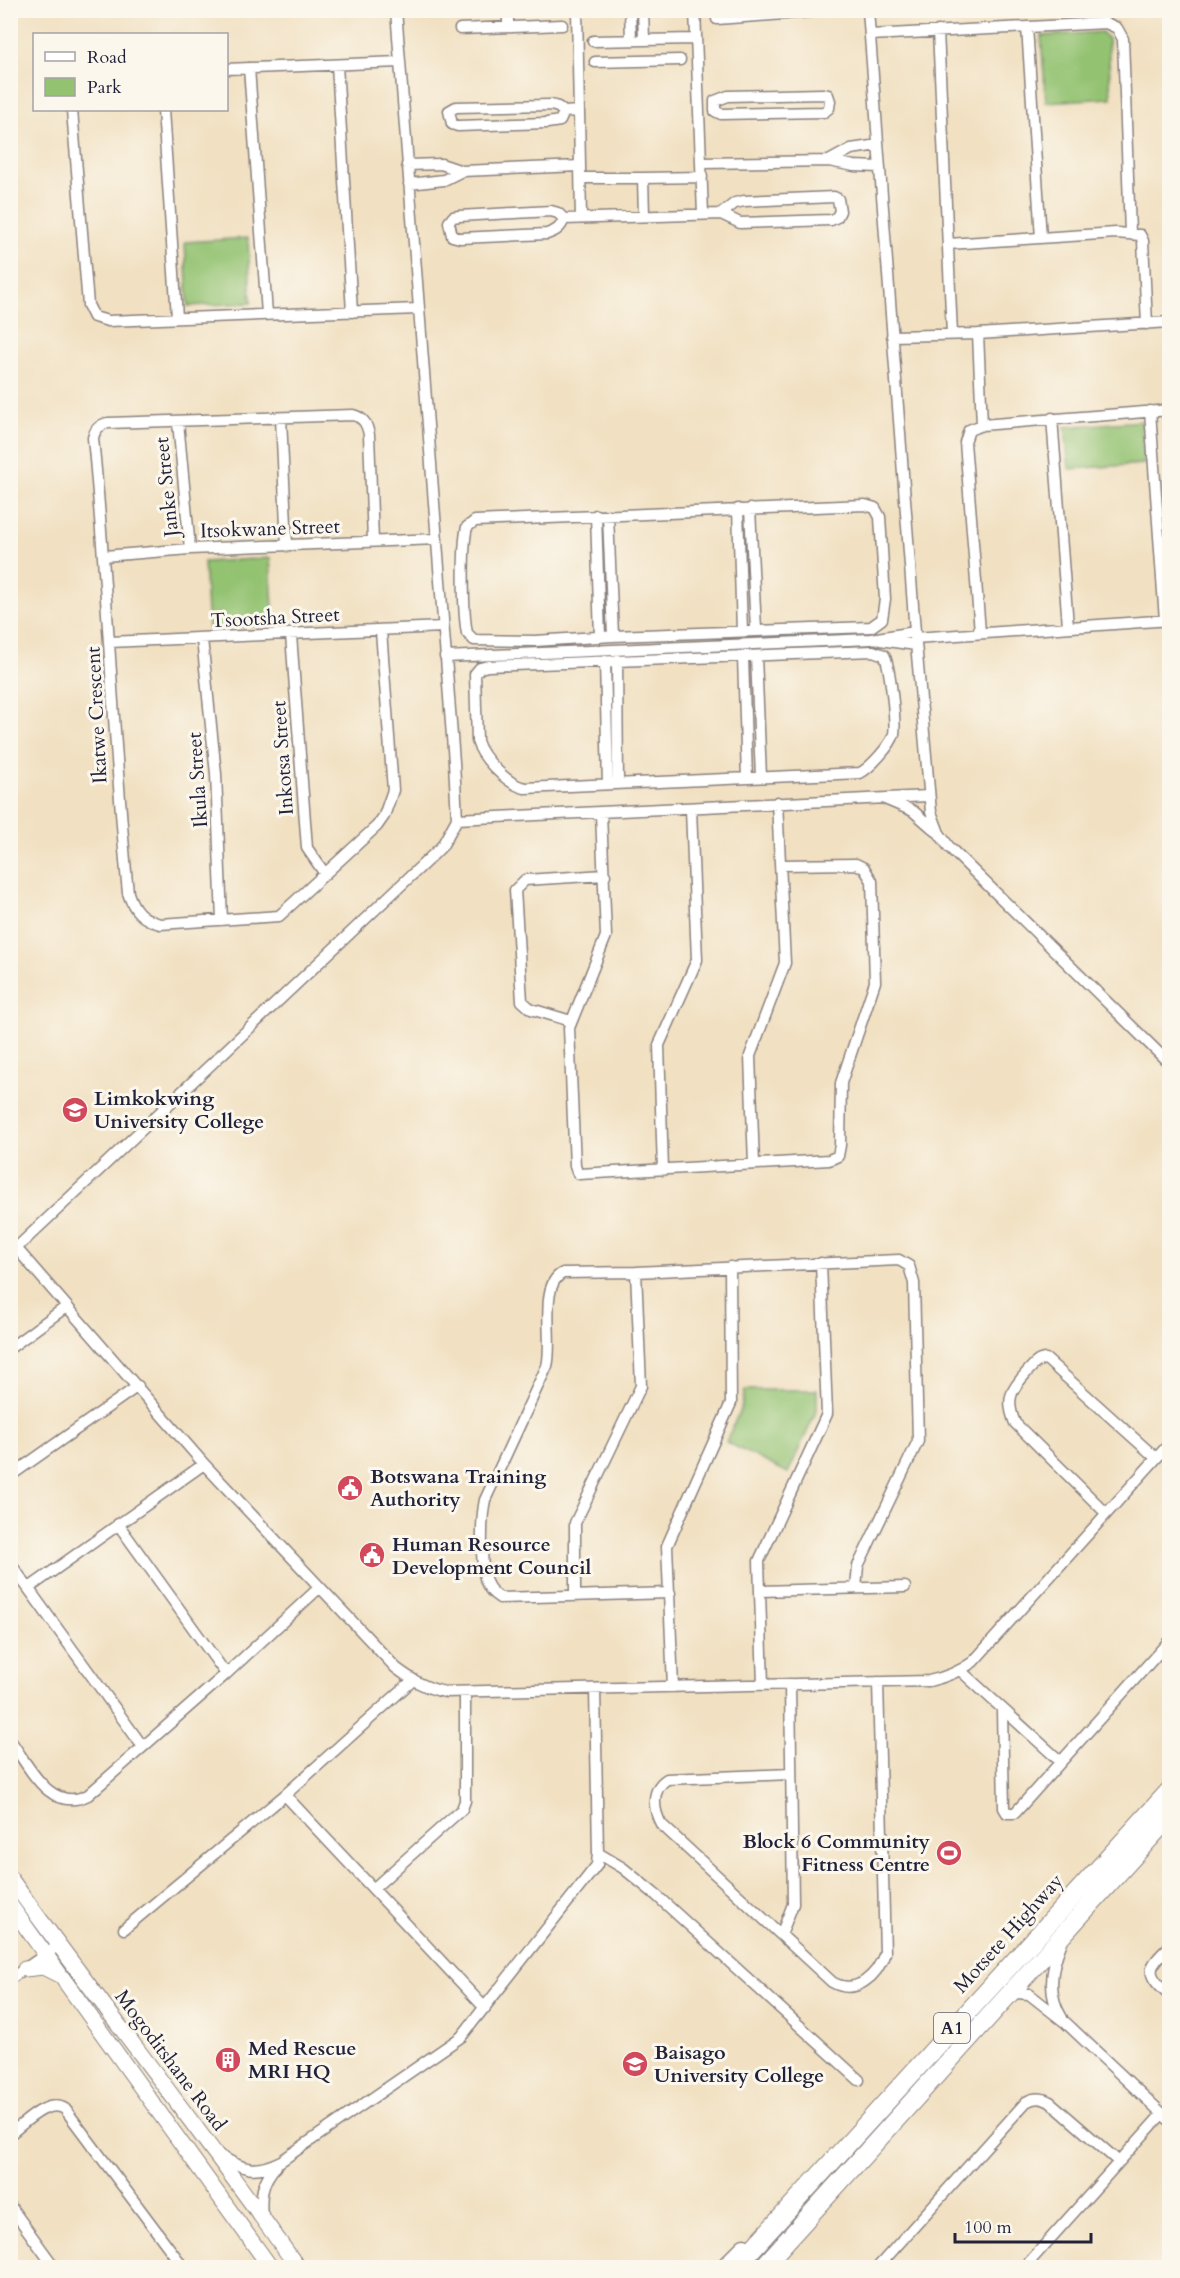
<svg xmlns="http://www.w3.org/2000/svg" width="1180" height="2278" font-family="Cardo,serif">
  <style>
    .green { fill: #93c271; stroke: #5a7256; stroke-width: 1.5 }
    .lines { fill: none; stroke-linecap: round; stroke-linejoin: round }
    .minor-casing { stroke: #8a817e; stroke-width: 13 }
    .secondary-casing { stroke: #8a817e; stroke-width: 17 }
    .primary-casing { stroke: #8a817e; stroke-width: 19 }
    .trunk-casing { stroke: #8a817e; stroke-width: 20 }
    .minor { stroke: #fff; stroke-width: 10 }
    .secondary { stroke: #fff; stroke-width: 15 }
    .primary { stroke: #fff; stroke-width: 16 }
    .trunk { stroke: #fff; stroke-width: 18 }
    .labels { text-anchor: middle; stroke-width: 6; stroke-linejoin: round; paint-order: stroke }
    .shield { fill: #fbf7ec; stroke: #636270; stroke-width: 1.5 }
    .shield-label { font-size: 18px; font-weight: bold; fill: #22223b }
    .street-label { font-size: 20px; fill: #22223b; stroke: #fbf7ec }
    .poi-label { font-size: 20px; font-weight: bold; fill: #22223b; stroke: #fbf7ec; text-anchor: start }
  </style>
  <rect width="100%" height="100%" fill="#fbf7ec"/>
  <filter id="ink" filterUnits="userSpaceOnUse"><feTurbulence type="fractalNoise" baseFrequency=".0167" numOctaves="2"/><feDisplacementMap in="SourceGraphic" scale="12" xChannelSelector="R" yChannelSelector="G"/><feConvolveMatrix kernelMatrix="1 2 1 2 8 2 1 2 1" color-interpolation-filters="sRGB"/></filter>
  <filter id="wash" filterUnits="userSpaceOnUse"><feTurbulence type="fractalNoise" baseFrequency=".008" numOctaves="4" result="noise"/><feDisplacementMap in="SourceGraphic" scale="24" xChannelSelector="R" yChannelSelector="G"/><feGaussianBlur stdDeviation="1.35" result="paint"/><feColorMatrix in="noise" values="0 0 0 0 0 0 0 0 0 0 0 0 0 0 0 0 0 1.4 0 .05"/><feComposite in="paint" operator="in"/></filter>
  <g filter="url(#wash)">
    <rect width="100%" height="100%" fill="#f1e0c1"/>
    <path class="green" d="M1102,32L1108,39L1111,98L1046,102L1041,36Z
      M248,238L251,303L188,306L185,242Z
      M1141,421L1144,464L1069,469L1065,427Z
      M270,558L274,625L208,629L204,562Z
      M745,1390H817V1410L788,1473L726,1442L742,1405Z"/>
  </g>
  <g filter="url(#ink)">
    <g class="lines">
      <g class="minor-casing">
        <path id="minor" d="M577,10L581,218
          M630,10L631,39
          M643,10L644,39
          M695,10L703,214
          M868,10L915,632L931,812L939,833L949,847L1170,1064
          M717,19L810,12
          M508,27V10
          M1027,27L1041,238
          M460,29L562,25
          M938,31L952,334
          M870,35L1106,23L1117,28L1123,39L1130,233
          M593,41L695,39
          M595,62L680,60
          M337,65L352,312
          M249,68L267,314
          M226,69L399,62
          M822,94L828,95L830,101L829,108L824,112L721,114L715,111V101L728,96Z
          M72,110L88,305L94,317L108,321L418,309
          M163,110L177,317
          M564,112L560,121L547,123L458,126L452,124L449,111L456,107L551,105L558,107L564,112L579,111
          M829,161L851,149L878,145
          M702,163L829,161L854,166L879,167
          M407,165L441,164L462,171L580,166
          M581,178H643L644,215
          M643,178L702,177
          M409,184L444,180L462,171
          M564,219C561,228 556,231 547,234L460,238L452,236L449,222L453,217L459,216L551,211L558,213L564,219L721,214L740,223L831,220L837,217L840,211L838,199L834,197L744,201L735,203L721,214
          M948,244L1116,233L1140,235L1143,241L1147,324
          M978,334L982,425
          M892,336L978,334L1170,322
          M1150,411L1165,620
          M281,418L287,546
          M1052,418L1068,626
          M178,422L190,549
          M865,505L875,508L880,517L885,599L882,619L871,627L613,636L535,641L474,640L467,633C463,613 462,546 467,527L475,521Z
          M738,509L742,631
          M750,509L756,630
          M596,515L600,637
          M608,515L613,636
          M373,541L369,435C367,424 364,418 353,415L108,423C99,425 95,429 93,438C108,589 113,741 128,893C134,911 142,919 160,924L279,916L377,826L384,816L393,790L381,631
          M104,556L190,549L437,539
          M980,632L965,442L969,430L982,425L1170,410
          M291,635L307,848L325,874
          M915,638L1170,620
          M202,639L216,774L222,920
          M880,640L916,645
          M110,642L443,627
          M873,651L884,655C890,664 896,722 894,734C891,745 870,768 860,773L525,788C508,785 482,758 477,741L475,674L480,668L488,666Z
          M756,656L761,777
          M445,657L871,639L915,632
          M743,657L747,778
          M617,660L618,784
          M605,661L608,784
          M887,800L913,811L936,831
          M601,813L606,936L569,1028L575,1166L577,1172L579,1174L829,1160L838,1156L840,1145L841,1083L875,982L872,881L864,868L856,864L781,865
          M457,819L928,796
          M571,1021L531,1009L522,1001L515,890L525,880L605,875
          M754,1164L750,1056L785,963L777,802
          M663,1170L659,1045L697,960L691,809
          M17,1249L204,1464L396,1668C412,1680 425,1688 445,1692L929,1681C947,1677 959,1672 973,1662L1170,1443
          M10,1254L433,855L442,846L457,819L454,762L396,10
          M10,1348L66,1307
          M10,1476L138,1386
          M1106,1513L1015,1423C1005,1399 1011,1390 1027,1372C1033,1366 1037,1359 1046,1359L1156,1458
          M118,1524L226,1674
          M10,1563L143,1747
          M29,1588L204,1464
          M760,1591L905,1587
          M670,1593L500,1598C494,1594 490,1591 487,1584C480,1569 481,1517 485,1500L547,1366C554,1342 538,1284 563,1273L636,1272L899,1260L909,1266L914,1283L918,1441L858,1566L856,1588
          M575,1596V1523L641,1386L636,1272
          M961,1671L1060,1761
          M763,1685L759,1561L827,1414L821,1263
          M673,1687L667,1546L731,1403L730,1267
          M1002,1710L1004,1808L1007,1813H1015L1170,1640
          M10,1740C29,1766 50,1814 88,1795L226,1674L320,1587
          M791,1774L667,1779C651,1789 653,1809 661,1824L832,1982C856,1996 877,1976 885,1953L878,1682
          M285,1795L485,2008
          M598,1853L623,1868L656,1895L859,2080
          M373,1889L462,1809L465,1801V1693
          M124,1929L285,1795L412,1681
          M781,1935L793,1904L790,1684
          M1061,1944C1051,1968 1047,1995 1062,2018
          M1170,1946C1146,1969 1145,1973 1170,1996
          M10,1979L59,1945
          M1010,1995L1016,1993L1029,1994L1066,2023L1170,2121
          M10,2134C25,2123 47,2098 65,2109L184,2268
          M219,2155C244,2170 254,2174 281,2161L461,2037L597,1865L598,1853L595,1689
          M10,2206L55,2268
          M262,2216C260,2196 262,2181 276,2166
          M877,2268L1026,2102C1034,2097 1041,2097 1050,2102L1119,2162
          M1024,2268L1162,2114"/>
      </g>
      <g class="secondary-casing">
        <path id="secondary" d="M10,1878C104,2009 205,2135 298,2268
          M10,1905L271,2268
          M25,1969L43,1967L59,1975"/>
      </g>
      <g class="primary-casing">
        <path id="primary" d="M723,2268L744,2247"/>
      </g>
      <g class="trunk-casing">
        <path id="trunk" d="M735,2268L1170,1790
          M762,2268L1170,1816"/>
      </g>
      <use href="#minor" class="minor"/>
      <use href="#secondary" class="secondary"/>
      <use href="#primary" class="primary"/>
      <use href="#trunk" class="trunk"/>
    </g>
  </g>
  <defs>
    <g id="university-disc" transform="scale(1.35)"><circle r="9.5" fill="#d1495b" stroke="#fbf7ec"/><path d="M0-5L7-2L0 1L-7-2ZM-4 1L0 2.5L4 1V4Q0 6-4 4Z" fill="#fff"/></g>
    <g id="civic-disc" transform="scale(1.35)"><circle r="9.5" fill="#d1495b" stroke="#fbf7ec"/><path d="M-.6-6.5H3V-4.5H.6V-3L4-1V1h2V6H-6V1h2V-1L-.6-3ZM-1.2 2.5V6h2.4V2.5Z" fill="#fff"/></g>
    <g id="stadium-disc" transform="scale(1.35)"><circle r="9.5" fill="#d1495b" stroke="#fbf7ec"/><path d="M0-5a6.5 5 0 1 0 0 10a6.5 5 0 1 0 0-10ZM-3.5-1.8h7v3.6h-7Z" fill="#fff"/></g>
    <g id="building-disc" transform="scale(1.35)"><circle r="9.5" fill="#d1495b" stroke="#fbf7ec"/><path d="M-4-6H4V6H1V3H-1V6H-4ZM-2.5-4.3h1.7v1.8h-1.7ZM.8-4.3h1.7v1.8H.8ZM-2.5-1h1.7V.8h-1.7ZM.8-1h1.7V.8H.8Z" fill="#fff"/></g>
  </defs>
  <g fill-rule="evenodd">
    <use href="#university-disc" x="75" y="1110"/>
    <use href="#civic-disc" x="350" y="1488"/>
    <use href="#civic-disc" x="372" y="1555"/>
    <use href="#stadium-disc" x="949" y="1853"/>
    <use href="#building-disc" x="228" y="2060"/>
    <use href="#university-disc" x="635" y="2064"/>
  </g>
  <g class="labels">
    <rect class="shield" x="934" y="2013" width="36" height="30" rx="4.5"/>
    <g class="shield-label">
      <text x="952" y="2034">A1</text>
    </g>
    <g class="street-label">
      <text transform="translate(166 487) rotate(-96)" y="7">Janke Street</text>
      <text transform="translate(270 528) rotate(-2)" y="7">Itsokwane Street</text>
      <text transform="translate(275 617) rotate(-3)" y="7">Tsootsha Street</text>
      <text transform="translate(96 715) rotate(-93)" y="7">Ikatwe Crescent</text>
      <text transform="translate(282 758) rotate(-94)" y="7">Inkotsa Street</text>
      <text transform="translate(197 780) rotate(-94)" y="7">Ikula Street</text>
      <text transform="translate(1008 1933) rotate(-48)" y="7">Motsete Highway</text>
      <text transform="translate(171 2060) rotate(53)" y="7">Mogoditshane Road</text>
    </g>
    <g class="poi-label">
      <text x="94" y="1105">Limkokwing<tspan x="94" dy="23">University College</tspan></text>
      <text x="370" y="1483">Botswana Training<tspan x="370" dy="23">Authority</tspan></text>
      <text x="392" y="1551">Human Resource<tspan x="392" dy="23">Development Council</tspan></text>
      <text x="930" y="1848" text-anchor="end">Block 6 Community<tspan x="930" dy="23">Fitness Centre</tspan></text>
      <text x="248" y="2055">Med Rescue<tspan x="248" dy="23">MRI HQ</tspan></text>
      <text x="654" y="2059">Baisago<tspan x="654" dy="23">University College</tspan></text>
    </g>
  </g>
  <rect width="1180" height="2278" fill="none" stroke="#fbf7ec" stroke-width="36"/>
  <rect x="33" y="33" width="195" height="78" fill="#fbf7ec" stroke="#a4a2a5" stroke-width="1.5"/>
  <rect x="45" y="52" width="30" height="9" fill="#ffffff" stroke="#a4a2a5" stroke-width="1.5"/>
  <text x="87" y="63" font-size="18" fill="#22223b">Road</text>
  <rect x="45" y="78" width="30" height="18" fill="#93c271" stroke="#a4a2a5" stroke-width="1.5"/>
  <text x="87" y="93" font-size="18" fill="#22223b">Park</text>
  <path d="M955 2233v9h136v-9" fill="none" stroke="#22223b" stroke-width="3"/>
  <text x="964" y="2233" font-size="18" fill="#22223b" stroke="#fbf7ec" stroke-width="4.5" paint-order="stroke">100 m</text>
</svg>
